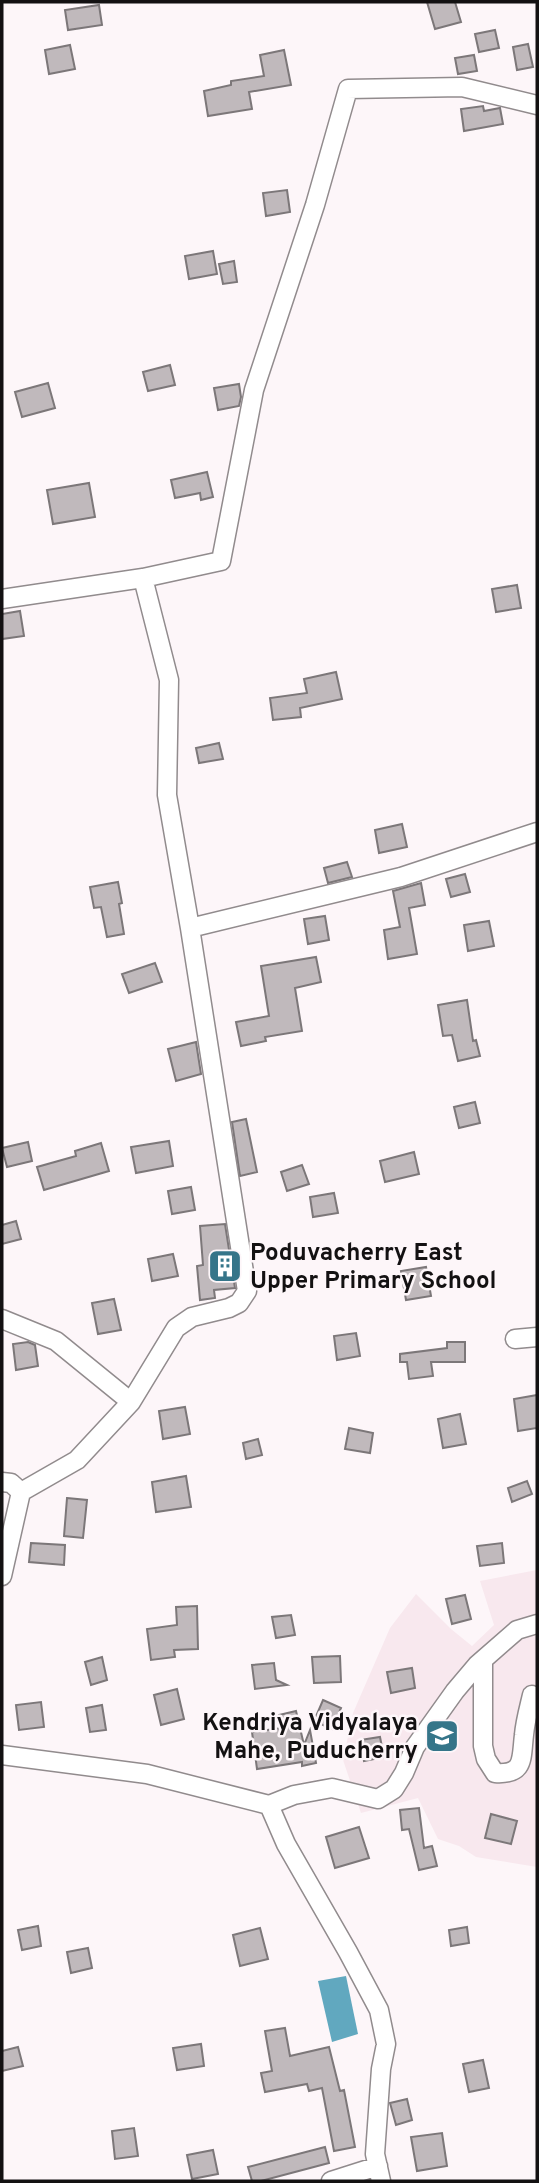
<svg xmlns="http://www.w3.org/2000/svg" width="539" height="2183" font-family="Overpass,sans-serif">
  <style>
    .built { fill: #f8e8ee }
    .water { fill: #61a8bf }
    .building { fill: #c0b9bc; stroke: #7c7779; stroke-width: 2 }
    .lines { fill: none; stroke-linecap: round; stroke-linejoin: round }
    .minor-casing { stroke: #918b8d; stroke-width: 21 }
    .minor { stroke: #fff; stroke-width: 18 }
    .labels { text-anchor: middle; stroke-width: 5; stroke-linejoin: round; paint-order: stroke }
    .poi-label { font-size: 24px; font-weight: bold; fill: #131112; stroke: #fdf6f9; text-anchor: start }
  </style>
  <rect width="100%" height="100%" fill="#fdf6f9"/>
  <path class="built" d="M537,1570V1867L476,1857L459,1846L438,1839L418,1798L361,1813L343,1760L353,1713L390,1628L416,1594L451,1629L472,1646L494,1625L480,1581Z"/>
  <path class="water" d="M346,1976L358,2034L332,2042L318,1981Z"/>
  <path class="building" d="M427,2H455L461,22L435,29Z
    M99,5L102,25L68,30L65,10Z
    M495,30L499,48L479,52L475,34Z
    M528,44L533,67L517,70L513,47Z
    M70,45L75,69L49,74L45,50Z
    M284,50L291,85L249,92L252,109L208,116L204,91L231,85V81L264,76L260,55Z
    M474,55L477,71L458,74L455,58Z
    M483,106L484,111L500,108L503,124L464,131L461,109Z
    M287,190L290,212L266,216L263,193Z
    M213,251L217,274L189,279L185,256Z
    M234,261L237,282L223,284L219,264Z
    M170,365L175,385L148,391L143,372Z
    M48,383L55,408L22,417L15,392Z
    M239,384L241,397L239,406L218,410L214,388Z
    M207,472L213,497L201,500L200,493L175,498L171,480Z
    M89,483L95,517L53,524L47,490Z
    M517,585L521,608L496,612L492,589Z
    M20,611L24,636L2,639V614Z
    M336,672L342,699L300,708L301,717L273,720L270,698L307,693L304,679Z
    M219,743L223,759L199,763L196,748Z
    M402,824L407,847L379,853L375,830Z
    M347,862L352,877L328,883L324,868Z
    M465,874L470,892L451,897L446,879Z
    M118,882L122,903L119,904L124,934L107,937L101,907L94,908L90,887Z
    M421,883L425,905L409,908L417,954L388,959L384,930L400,927L393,891Z
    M325,916L329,940L308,944L304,919Z
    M489,921L494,946L468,951L464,925Z
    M316,957L321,982L295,988L302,1031L265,1037L266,1041L241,1046L236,1022L269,1016L261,966Z
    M155,963L162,982L129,993L122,974Z
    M467,1000L473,1041L476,1040L480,1056L458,1061L452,1035L443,1036L438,1005Z
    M196,1042L201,1074L176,1081L168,1049Z
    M475,1102L480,1123L459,1128L454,1107Z
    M246,1119L257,1172L240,1176L232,1122Z
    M169,1141L173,1166L136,1173L131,1147Z
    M28,1142L32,1161L7,1167L2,1148Z
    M101,1143L109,1171L44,1190L37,1167L76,1156L75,1151Z
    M414,1152L419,1174L385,1182L380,1161Z
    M302,1165L309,1184L287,1191L281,1172Z
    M191,1187L195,1210L172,1214L168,1191Z
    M334,1193L338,1213L313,1217L310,1197Z
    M16,1221L21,1239L2,1244V1225Z
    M225,1224L235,1288L214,1290L215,1298L200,1300L197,1266L203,1265L200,1226Z
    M173,1254L178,1276L152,1281L148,1259Z
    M426,1267L431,1296L406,1300L401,1271Z
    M114,1299L121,1330L98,1334L92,1303Z
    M356,1333L360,1356L337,1360L334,1336Z
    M28,1342L35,1345L38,1366L16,1370L13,1344Z
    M447,1342H465V1362H431L433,1376L409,1379L407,1362H400V1354L447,1348Z
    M537,1395V1428L518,1431L514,1399Z
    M185,1407L190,1434L163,1439L159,1411Z
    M460,1414L466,1444L443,1448L438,1419Z
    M349,1428L373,1433L370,1453L345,1449Z
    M258,1439L262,1455L246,1459L243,1443Z
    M186,1476L191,1507L156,1512L152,1482Z
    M527,1481L532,1494L512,1502L508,1488Z
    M67,1498L87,1500L83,1538L64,1536Z
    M31,1543L65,1545L64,1565L29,1562Z
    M502,1543L504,1563L480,1566L477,1546Z
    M465,1595L471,1619L452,1624L446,1599Z
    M197,1606L198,1649L174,1650L175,1657L151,1660L147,1629L177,1625L176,1607Z
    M291,1615L295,1635L276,1638L272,1617Z
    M340,1656L341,1682L314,1683L312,1657Z
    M102,1657L107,1680L91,1685L85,1662Z
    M274,1663L276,1680L287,1685L255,1689L252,1665Z
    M412,1668L415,1688L391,1693L387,1672Z
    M177,1689L184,1719L161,1725L154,1695Z
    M323,1700L341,1708L332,1729L314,1721Z
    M41,1702L44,1727L19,1730L16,1705Z
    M102,1705L106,1730L90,1732L86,1708Z
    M296,1711L304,1745L310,1730L316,1763L302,1766V1762L257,1769L252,1732L282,1728L279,1715Z
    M380,1737L384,1757L364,1761L360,1740Z
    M419,1808L424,1848L432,1846L437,1866L419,1870L409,1829L402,1830L400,1810Z
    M491,1814L517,1821L511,1844L485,1838Z
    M359,1827L369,1858L335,1868L326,1837Z
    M38,1926L41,1946L22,1950L18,1930Z
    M467,1927L469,1943L451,1946L449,1930Z
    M260,1928L268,1959L240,1966L233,1935Z
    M88,1948L92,1968L71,1973L67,1952Z
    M285,2028L290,2056L329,2047L340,2091L344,2090L355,2147L334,2151L322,2088L309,2091L307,2084L265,2092L261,2073L272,2071L265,2031Z
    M201,2044L204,2066L177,2070L173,2048Z
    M18,2047L23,2066L2,2071V2051Z
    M483,2060L489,2088L469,2092L463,2064Z
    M407,2099L412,2120L396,2125L390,2103Z
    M134,2128L138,2156L115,2159L112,2131Z
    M442,2133L447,2166L417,2171L411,2137Z
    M325,2147L329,2163L261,2181H252L248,2167Z
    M213,2150L218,2174L192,2179L187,2155Z"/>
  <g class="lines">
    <g class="minor-casing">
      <path id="minor" d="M2,599L143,578L221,561L254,390L315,205L348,89L462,87L537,105
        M190,928L401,877L537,832
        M2,1319L56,1341L131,1402
        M515,1339L537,1337
        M2,1482L11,1483L21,1492
        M2,1576L21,1492L77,1460L131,1402L176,1328L192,1317L229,1308L239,1303L247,1291L190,928L167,795L169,680L143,578
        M483,1660V1746L486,1759L495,1773C525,1775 521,1759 524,1735C525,1722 529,1708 532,1695
        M2,1755L147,1774L269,1805L294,1795L332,1788L378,1799L394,1789L404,1773L415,1747L455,1691L477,1665L517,1630L537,1624
        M269,1805L286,1844L348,1952L379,2010L386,2044L381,2069L375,2154L381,2181
        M331,2181L378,2166"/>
    </g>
    <use href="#minor" class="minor"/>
  </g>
  <defs>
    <g id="building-square" transform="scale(1.75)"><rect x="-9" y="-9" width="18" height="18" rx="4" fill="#357589" stroke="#fdf6f9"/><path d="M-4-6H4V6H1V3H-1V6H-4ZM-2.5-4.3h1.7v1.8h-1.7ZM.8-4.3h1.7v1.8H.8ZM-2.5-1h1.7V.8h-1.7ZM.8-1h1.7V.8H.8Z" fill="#fff"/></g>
    <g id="school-square" transform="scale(1.75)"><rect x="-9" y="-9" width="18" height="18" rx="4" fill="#357589" stroke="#fdf6f9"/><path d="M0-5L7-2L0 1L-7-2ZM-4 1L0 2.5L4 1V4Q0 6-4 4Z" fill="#fff"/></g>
  </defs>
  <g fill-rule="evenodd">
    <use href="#building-square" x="225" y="1266"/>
    <use href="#school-square" x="442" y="1736"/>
  </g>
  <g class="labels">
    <g class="poi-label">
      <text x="250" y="1260">Poduvacherry East<tspan x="250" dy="28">Upper Primary School</tspan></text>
      <text x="418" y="1730" text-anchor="end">Kendriya Vidyalaya<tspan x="418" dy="28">Mahe, Puducherry</tspan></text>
    </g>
  </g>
  <rect width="539" height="2183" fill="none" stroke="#131112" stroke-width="7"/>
</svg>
